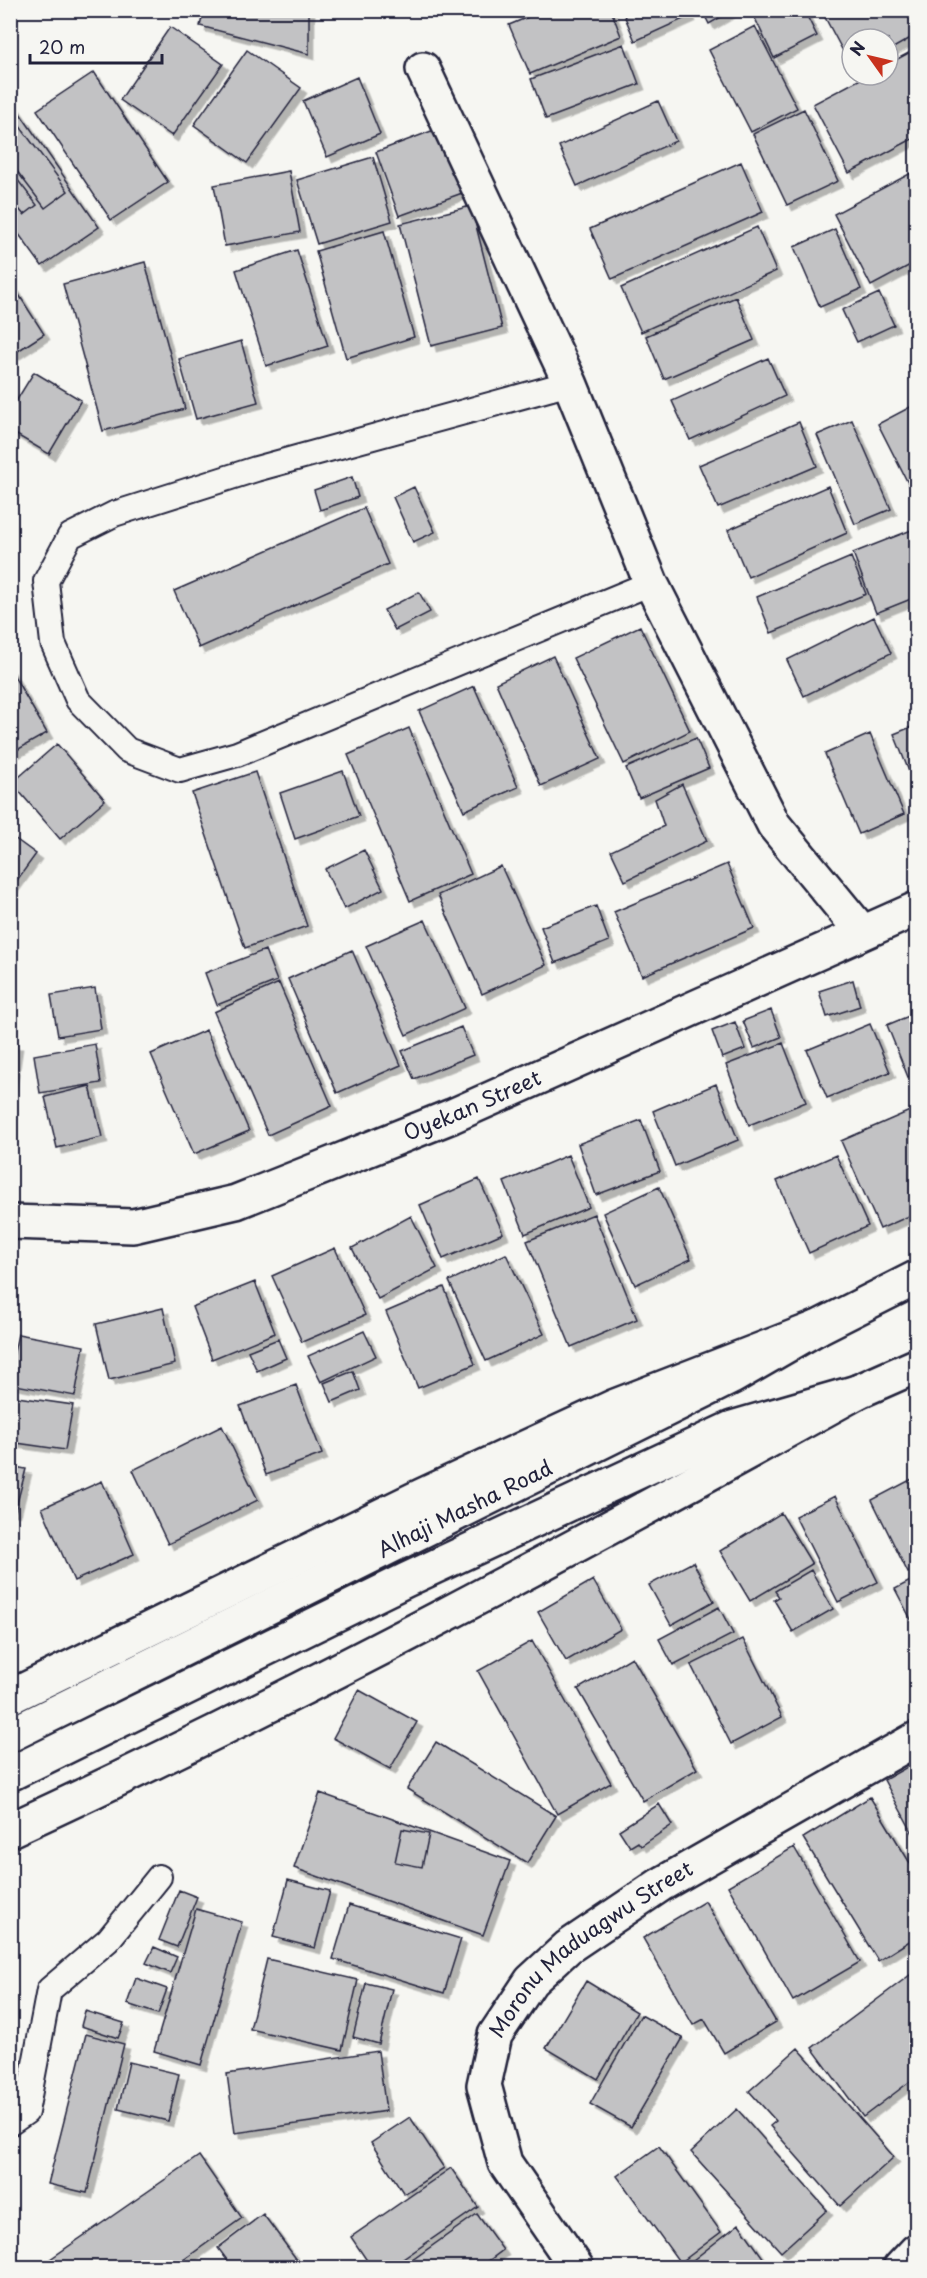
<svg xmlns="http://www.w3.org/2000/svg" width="927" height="2278" font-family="'Playpen Sans',sans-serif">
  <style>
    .building { fill: #c2c2c4; stroke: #22223b; stroke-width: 1.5; fill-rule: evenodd; filter: url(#shadow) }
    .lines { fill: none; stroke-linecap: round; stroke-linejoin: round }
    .service-casing { stroke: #22223b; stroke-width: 28 }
    .minor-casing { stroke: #22223b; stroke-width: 38 }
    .tertiary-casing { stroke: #22223b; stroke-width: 38 }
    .secondary-casing { stroke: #22223b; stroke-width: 38 }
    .service { stroke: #f6f6f2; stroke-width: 24 }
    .minor { stroke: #f6f6f2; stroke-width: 33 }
    .tertiary { stroke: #f6f6f2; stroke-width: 33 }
    .secondary { stroke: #f6f6f2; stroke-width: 33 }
    .labels { text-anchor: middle; stroke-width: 5; stroke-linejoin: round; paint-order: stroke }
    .street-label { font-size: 21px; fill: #22223b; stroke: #f6f6f2 }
  </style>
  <defs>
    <filter id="shadow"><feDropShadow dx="5.5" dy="5.5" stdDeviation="0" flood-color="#0004"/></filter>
  </defs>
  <rect width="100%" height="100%" fill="#f6f6f2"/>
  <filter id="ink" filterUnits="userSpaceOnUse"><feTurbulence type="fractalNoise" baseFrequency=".0167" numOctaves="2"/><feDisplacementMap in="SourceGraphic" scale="12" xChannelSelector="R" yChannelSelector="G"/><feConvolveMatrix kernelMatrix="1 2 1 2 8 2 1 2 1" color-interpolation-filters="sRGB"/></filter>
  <g filter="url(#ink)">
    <path class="building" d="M204,10H309V54L200,26Z
      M545,10H611L621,36L530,74L509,25Z
      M622,10H687L690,16L635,41Z
      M702,10H733L709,24Z
      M751,10H804L817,36L774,58Z
      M821,10H916V35L888,51V39H852V68Z
      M755,26L797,108L751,132L709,50Z
      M170,27L223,64L172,136L120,100Z
      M624,44L639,84L546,119L531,79Z
      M916,49V137L849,173L813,104L868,75H888V64Z
      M247,50L301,88L247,163L194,125Z
      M94,72L168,182L111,220L37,110Z
      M357,77L380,134L327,157L303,101Z
      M10,99L99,227L42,266L10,222V198L24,215L37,205L10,170V162L45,208L68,191L10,113Z
      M658,101L676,141L577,186L559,146Z
      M804,109L838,181L787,205L753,134Z
      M10,113L68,191L45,208L10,162Z
      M442,127L465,192L399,216L376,152Z
      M373,157L392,221L317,244L297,180Z
      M741,162L763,212L612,279L590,229Z
      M10,170L37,205L24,215L10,198Z
      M289,171L300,232L225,246L214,185Z
      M913,172L916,179V262L871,286L834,214Z
      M471,206L502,328L431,346L400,224Z
      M757,227L776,271L641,332L621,288Z
      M835,229L861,289L820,307L794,247Z
      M384,231L414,337L346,358L316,251Z
      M297,250L328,346L266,366L236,270Z
      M145,262L185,409L103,431L63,284Z
      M14,287L44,334L10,356V289Z
      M879,293L894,325L857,342L842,310Z
      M736,297L754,340L664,379L646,336Z
      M241,341L258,402L196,419L179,359Z
      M768,358L785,396L690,440L672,401Z
      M34,372L81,400L49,454L10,431V411Z
      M916,404V489L912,491L878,424Z
      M852,420L891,509L855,524L817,435Z
      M799,422L817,466L718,508L699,465Z
      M352,477L358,497L320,510L314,490Z
      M828,486L847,533L748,577L728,530Z
      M414,487L435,532L413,542L393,497Z
      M364,508L388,564L199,648L174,591Z
      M914,529L916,535V597L876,613L853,553Z
      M851,557L866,594L771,633L757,597Z
      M419,592L430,612L395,630L384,610Z
      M874,617L891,653L804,696L787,660Z
      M640,626L690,731L624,764L573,658Z
      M553,656L600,759L541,786L496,683Z
      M10,669L47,733L10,754Z
      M474,686L518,787L464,811L419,711Z
      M916,725V789L894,734Z
      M409,728L471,874L410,901L348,755Z
      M870,734L904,814L859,834L825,754Z
      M696,738L709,768L639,798L626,768Z
      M57,744L105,800L60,839L12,783Z
      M343,771L359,816L295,839L280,793Z
      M255,772L307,926L245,948L192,793Z
      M682,784L707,841L625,881L611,851L664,826L655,799Z
      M10,835L36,854L10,890Z
      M364,850L383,889L344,909L325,869Z
      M727,864L754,928L642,976L614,912Z
      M501,866L546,965L482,994L438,895Z
      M596,906L609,941L555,963L541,927Z
      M425,920L465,1008L406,1035L366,946Z
      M265,950L277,981L217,1005L205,973Z
      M352,950L401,1065L337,1093L288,979Z
      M853,980L860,1006L827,1017L819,991Z
      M279,983L332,1106L268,1135L214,1012Z
      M95,988L101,1029L58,1036L51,995Z
      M771,1010L781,1037L754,1048L743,1021Z
      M916,1013V1074L908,1077L887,1025Z
      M735,1022L745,1049L722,1058L712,1031Z
      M870,1024L890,1072L827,1098L807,1050Z
      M461,1027L473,1055L414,1079L402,1051Z
      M206,1030L249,1131L194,1154L151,1054Z
      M10,1043L17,1044L10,1092Z
      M783,1043L806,1102L749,1125L726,1065Z
      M95,1044L101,1083L40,1093L34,1055Z
      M716,1084L738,1140L675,1166L653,1111Z
      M90,1086L102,1137L57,1148L45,1097Z
      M912,1110L916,1119V1213L880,1229L841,1141Z
      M641,1120L660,1171L596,1195L578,1144Z
      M568,1155L589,1207L525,1234L504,1182Z
      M836,1155L868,1226L809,1253L777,1181Z
      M479,1179L503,1233L443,1259L420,1205Z
      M659,1187L691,1259L635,1285L603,1213Z
      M594,1214L637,1319L571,1347L527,1241Z
      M411,1216L437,1268L378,1299L352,1248Z
      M335,1248L365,1315L302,1342L272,1276Z
      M506,1254L544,1334L486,1361L449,1281Z
      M255,1282L275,1333L212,1359L192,1307Z
      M444,1287L475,1364L418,1388L386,1312Z
      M163,1308L175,1364L109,1380L96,1324Z
      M364,1331L376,1356L321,1382L308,1356Z
      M18,1334L84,1346L75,1396L10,1384V1370Z
      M278,1339L286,1358L257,1371L248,1351Z
      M353,1371L360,1390L332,1402L324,1383Z
      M296,1385L322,1454L266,1475L240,1406Z
      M10,1396L73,1405L65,1450L10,1442Z
      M222,1426L258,1500L168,1544L133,1470Z
      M10,1466L26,1469L15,1511L10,1510Z
      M916,1477V1568L908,1573L872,1500Z
      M102,1481L134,1554L74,1581L42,1508Z
      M835,1496L878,1582L838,1602L795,1516Z
      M781,1513L812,1564L750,1601L720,1551Z
      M693,1562L714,1601L671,1625L649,1585Z
      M811,1570L833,1609L793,1632L774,1600L779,1597L775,1591Z
      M916,1578V1629L895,1589Z
      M593,1580L621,1629L566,1661L538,1612Z
      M719,1607L733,1634L673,1665L659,1639Z
      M743,1639L782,1717L731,1744L691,1665Z
      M532,1641L611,1783L557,1814L478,1671Z
      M632,1657L697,1769L643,1801L578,1689Z
      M359,1690L417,1722L390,1769L333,1738Z
      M436,1742L556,1816L527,1863L407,1789Z
      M916,1762V1839L884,1780Z
      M320,1793L510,1861L483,1935L294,1868ZM402,1829L429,1834L422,1867L395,1862Z
      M870,1797L916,1873V1937L878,1961L803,1838Z
      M659,1804L672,1825L641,1846L638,1842L630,1847L619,1830Z
      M402,1829L429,1834L422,1867L395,1862Z
      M794,1847L860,1962L793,2001L728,1886Z
      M288,1880L330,1891L315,1948L273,1937Z
      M179,1890L197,1897L177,1947L159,1940Z
      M705,1901L776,2022L724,2053L704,2019L693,2025L643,1938Z
      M349,1905L461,1939L444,1993L333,1959Z
      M196,1909L242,1922L201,2065L154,2051Z
      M154,1947L177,1957L170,1973L146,1963Z
      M267,1959L358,1980L342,2050L250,2029Z
      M914,1972L916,1975V2077L863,2117L812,2048Z
      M136,1978L167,1989L158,2014L127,2004Z
      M586,1981L637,2012L598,2079L546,2048Z
      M366,1983L392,1989L379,2044L353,2037Z
      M85,2011L124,2023L118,2038L81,2026Z
      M641,2015L683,2038L631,2127L590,2104Z
      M86,2034L124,2044L87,2193L48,2184Z
      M798,2048L894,2157L840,2206L770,2126L776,2121L749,2091Z
      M378,2051L386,2111L235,2133L227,2074Z
      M129,2062L179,2074L168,2121L118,2109Z
      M737,2109L827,2210L781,2252L691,2152Z
      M410,2117L444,2168L404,2194L371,2143Z
      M659,2146L721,2232L680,2263L617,2176Z
      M199,2156L242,2218L172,2268H45L43,2264Z
      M451,2168L478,2207L390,2268H372L351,2237Z
      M263,2214L303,2268H233L218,2248Z
      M477,2214L503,2250L479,2268H401Z
      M739,2224L764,2259L752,2268H683Z"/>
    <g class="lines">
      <g class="service-casing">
        <path id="service" d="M570,383L256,469L114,514L70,536L46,581L53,643L78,700L127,750L180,770L237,754L651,583
          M10,2123L26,2112L49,1990L108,1940L159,1877"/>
      </g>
      <g class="minor-casing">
        <g id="minor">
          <path d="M423,69L570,383L651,583L774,825L862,932"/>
          <path id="s1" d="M10,1222L133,1226L236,1202L452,1116L916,909"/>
          <path id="s2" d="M577,2268L505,2163L484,2085L495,2035L531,1981L568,1947L660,1885L916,1739"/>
          <path d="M900,2268L916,2251"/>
        </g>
      </g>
      <g class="tertiary-casing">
        <g id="tertiary">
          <path id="s3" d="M10,1735L732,1377L817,1328L916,1278"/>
          <path d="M10,1774L406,1580L732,1428L857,1392L916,1366"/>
        </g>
      </g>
      <g class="secondary-casing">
        <path id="secondary" d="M10,1697L421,1496L613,1407L817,1328
          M10,1830C299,1697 579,1546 857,1392"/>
      </g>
      <use href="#service" class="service"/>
      <use href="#minor" class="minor"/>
      <use href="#tertiary" class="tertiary"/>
      <use href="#secondary" class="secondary"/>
    </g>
  </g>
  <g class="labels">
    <g class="street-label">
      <text dy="7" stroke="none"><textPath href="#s1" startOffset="484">Oyekan Street</textPath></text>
      <text dy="7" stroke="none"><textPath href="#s3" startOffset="508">Alhaji Masha Road</textPath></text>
      <text dy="7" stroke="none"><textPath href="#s2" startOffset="390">Moronu Maduagwu Street</textPath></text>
    </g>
  </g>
  <rect width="927" height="2278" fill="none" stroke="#f6f6f2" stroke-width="36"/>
  <rect x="18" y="18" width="891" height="2242" fill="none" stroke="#22223b" stroke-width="2" filter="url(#ink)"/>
  <g transform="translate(870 57) rotate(304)"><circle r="28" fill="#f6f6f2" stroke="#a1a1a9" stroke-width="1.5"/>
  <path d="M0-4.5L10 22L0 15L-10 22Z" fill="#c8321e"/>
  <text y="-9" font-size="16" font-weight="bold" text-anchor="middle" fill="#22223b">N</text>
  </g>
  <path d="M30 54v9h132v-9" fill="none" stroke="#22223b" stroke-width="3"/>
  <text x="39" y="54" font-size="18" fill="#22223b" stroke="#f6f6f2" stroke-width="4.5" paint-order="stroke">20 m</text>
</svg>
